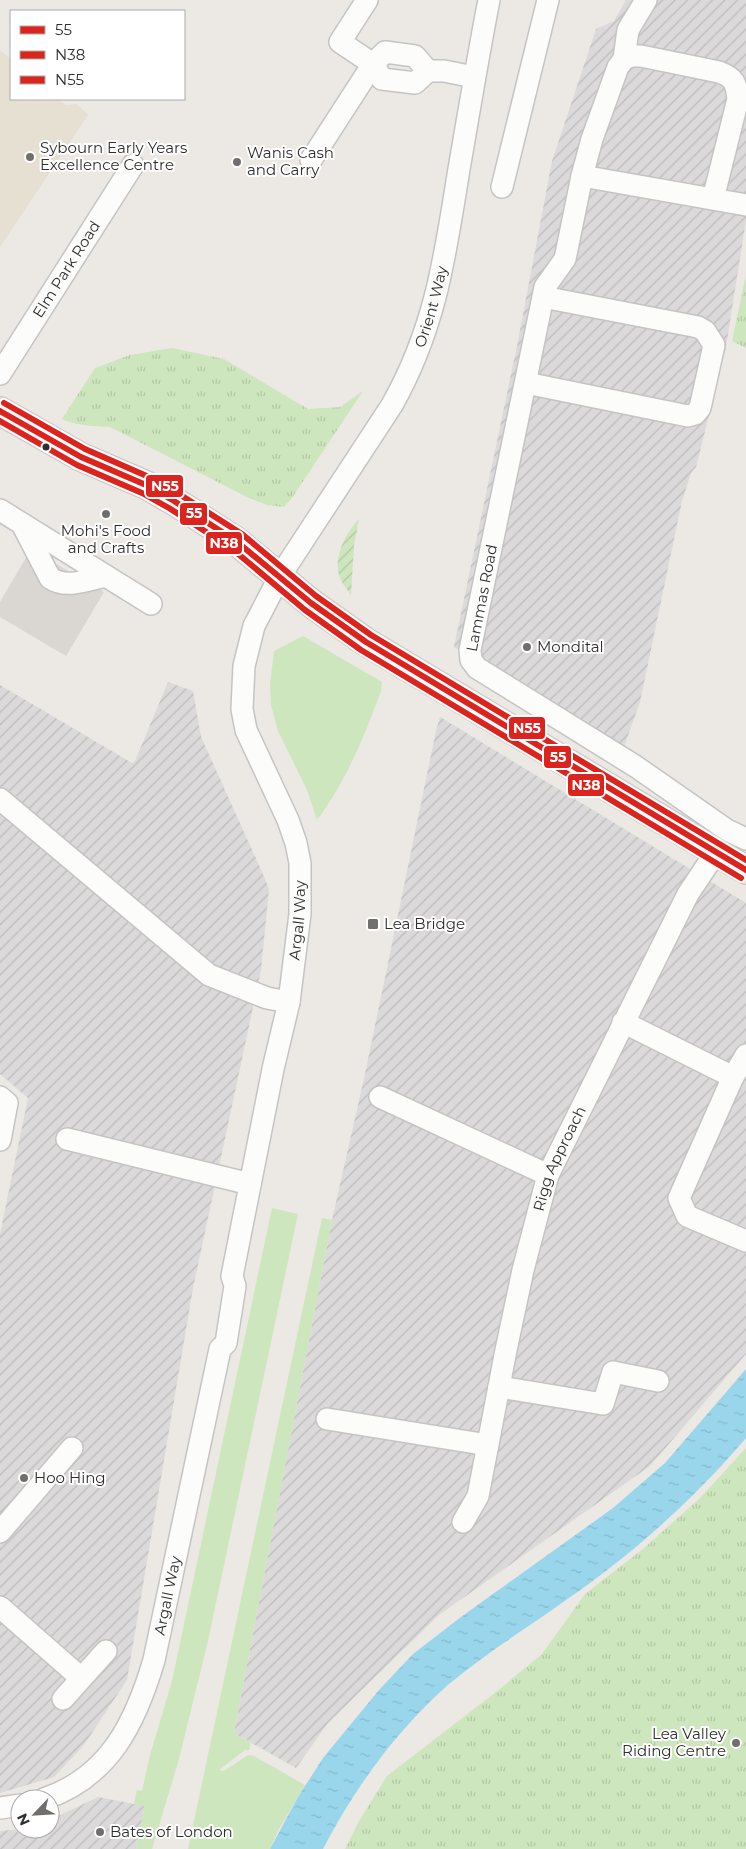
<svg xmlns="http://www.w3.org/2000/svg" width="746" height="1849" font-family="Montserrat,sans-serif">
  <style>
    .industrial { fill: url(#industrial-furrows) }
    .education { fill: #e6e0d3 }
    .grass { fill: #cee6be }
    .park { fill: url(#park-tufts) }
    .garden { fill: url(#garden-furrows) }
    .plaza { fill: #dad6d2 }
    .water { fill: url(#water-ripples) }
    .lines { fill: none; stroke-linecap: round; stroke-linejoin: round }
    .minor-casing { stroke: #c5c4c5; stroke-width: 24 }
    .major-casing { stroke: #c6c5c4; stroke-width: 30 }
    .minor { stroke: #fcfcfb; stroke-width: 21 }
    .major { stroke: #e8e4d6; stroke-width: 28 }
    .bus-1-casing { stroke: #fff; stroke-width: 10 }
    .bus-2-casing { stroke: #fff; stroke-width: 10 }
    .bus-3-casing { stroke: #fff; stroke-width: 10 }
    .bus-1 { stroke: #dc241f; stroke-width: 6 }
    .bus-2 { stroke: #dc241f; stroke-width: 6 }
    .bus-3 { stroke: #dc241f; stroke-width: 6 }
    .poi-dot { fill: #706f6e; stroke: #fff; stroke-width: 2 }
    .bus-dot { fill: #2e2e2e; stroke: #fff; stroke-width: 2 }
    .labels { text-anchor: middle; stroke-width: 4; stroke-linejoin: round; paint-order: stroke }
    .poi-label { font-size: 15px; fill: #2e2e2e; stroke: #fff; text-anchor: start }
    .street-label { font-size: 15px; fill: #2e2e2e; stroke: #fff }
    .line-badge { stroke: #fff; stroke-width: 2 }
    .badge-label { font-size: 14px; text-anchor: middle; font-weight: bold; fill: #fff }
  </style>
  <defs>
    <pattern id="industrial-furrows" width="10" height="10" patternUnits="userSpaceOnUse" patternTransform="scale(1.25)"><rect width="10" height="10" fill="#dcd9db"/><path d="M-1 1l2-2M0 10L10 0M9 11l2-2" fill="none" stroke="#bdbbbc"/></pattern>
    <pattern id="park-tufts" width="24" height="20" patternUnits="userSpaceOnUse" patternTransform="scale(1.25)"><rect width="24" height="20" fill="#cee6be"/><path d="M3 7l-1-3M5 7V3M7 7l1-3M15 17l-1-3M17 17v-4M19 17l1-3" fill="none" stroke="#b1c6a4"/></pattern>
    <pattern id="garden-furrows" width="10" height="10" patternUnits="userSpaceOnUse" patternTransform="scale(1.25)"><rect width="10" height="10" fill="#cee6be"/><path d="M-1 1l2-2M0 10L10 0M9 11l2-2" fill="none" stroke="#b1c6a4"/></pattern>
    <pattern id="water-ripples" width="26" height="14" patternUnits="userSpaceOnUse" patternTransform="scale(1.25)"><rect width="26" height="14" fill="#99d6ec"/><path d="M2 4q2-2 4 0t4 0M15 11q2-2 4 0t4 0" fill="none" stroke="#84b8cb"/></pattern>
  </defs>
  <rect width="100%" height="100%" fill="#ece8e4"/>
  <path class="industrial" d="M626,0H746V220L726,347L696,467L691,473L682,501L640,702L621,755L490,668L454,647L518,341L552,161L596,29L614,21Z
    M168,682L193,691L201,737L259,865L269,889L261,970L193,1288L127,1680L84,1745L54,1777L0,1793V1234L28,1098L0,1074V685L132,763L135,761Z
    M440,717L746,903V1354L650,1466L439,1615L328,1723L296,1768L234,1733L332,1220L365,1074L436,731Z
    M98,1797L145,1806L136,1849H0V1831L20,1829H50V1820Z"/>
  <path class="education" d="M0,50L11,59V99H58L66,105L77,104L88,115L0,247Z"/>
  <path class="grass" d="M303,636L382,682L381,691C364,737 347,780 317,820L307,790L278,731L271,705L270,684L274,651Z
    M272,1208L298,1214L208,1641L179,1759L152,1849H136L145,1806L134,1804L137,1790L142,1791L150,1755L172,1681Z
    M322,1218L332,1220L234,1733L251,1743L249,1750H245L219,1770L224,1771L248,1755L254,1756L305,1785L278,1831L270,1849H188Z"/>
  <path class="park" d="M746,274V348L732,341Z
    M172,348L224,359L308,409L340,407L363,391L292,498L284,507L267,505L249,498L110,427C95,426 76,426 62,419L95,368L130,355Z
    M746,1448V1849H345L359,1821L387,1776L496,1692L542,1654L585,1594L643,1549L700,1498Z"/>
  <path class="garden" d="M359,519L354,546L351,595C348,590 342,584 340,578C332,559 346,532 359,519Z"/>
  <path class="plaza" d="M31,549L104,592L66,656L0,617V602Z"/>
  <path class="water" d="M746,1369V1438C694,1499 633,1554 566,1600C527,1628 486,1653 449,1684C397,1730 355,1787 323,1849H270L298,1797L323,1758L379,1690L413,1654L461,1617L613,1508L665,1463Z"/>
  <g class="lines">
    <g class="minor-casing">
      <g id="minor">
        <path d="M367,0L340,42L373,64L382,79L415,83L428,71H444L474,77"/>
        <path d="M624,59L628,30L646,0"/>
        <path d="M311,160L373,64L385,52L415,56L428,71"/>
        <path d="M582,176L565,259L545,287L470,650L471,660L477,668L635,766L727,830L746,839"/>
        <path d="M502,187L548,0"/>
        <path d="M713,199L738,99C736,83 735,78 719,72L641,56H632L624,59L618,67L592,139L582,176L746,205"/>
        <path id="s1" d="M0,374L133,165"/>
        <path d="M526,383L688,416L695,414L700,408L714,345L705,331L698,327L543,297"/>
        <path d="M0,510L151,604"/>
        <path d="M22,524L50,578C66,589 88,580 106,576"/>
        <path d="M0,799L209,975L267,998L289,1002"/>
        <path d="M623,1022L733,1077L679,1198L687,1216L746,1241"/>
        <path d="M733,1077L746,1055"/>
        <path d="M0,1097L7,1103L0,1140"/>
        <path d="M380,1097L548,1175"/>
        <path d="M67,1139L250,1184"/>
        <path d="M499,1387L603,1404L613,1372L658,1381"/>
        <path d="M327,1419L488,1445"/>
        <path id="s2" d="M463,1522L478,1496L506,1350L523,1270L548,1175L688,894L716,852"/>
        <path d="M0,1532L72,1448"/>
        <path d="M0,1607L81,1678"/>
        <path d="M63,1699L106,1651"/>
        <path id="s3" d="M44,1799C110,1777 136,1721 154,1660L220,1349L226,1343L235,1286L232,1276L273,1069L289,1002L300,914V863L296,843L288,820L246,730L242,709L244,666L254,626L280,576L392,405C436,327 445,256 459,169C469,112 478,56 489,0"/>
        <path d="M0,1808L20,1805"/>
      </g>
    </g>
    <g class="major-casing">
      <path id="major" d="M0,411L81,457L146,485L174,501L236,541L311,603L366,642L746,870"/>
    </g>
    <use href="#minor" class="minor"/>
    <use href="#major" class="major"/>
    <g class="bus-1-casing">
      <path id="bus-1" d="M0,411L81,457L146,485L174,501L236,541L311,603L366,642L746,870"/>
    </g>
    <g class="bus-2-casing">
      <path id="bus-2" d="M0,421L77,465L142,493L169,508L231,548L305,610L361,650L741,878"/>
    </g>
    <g class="bus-3-casing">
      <path id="bus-3" d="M4,403L85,449L149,477L179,494L242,534L316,596L371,635L746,860"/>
    </g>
    <use href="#bus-1" class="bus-1"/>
    <use href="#bus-2" class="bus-2"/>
    <use href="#bus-3" class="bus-3"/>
  </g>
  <g class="poi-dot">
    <circle cx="30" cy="157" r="5"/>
    <circle cx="237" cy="162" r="5"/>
    <circle cx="106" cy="514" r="5"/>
    <circle cx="527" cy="647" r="5"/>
    <rect x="367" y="918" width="12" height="12" rx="2.5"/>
    <circle cx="24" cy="1478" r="5"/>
    <circle cx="736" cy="1743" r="5"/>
    <circle cx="100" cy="1832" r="5"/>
  </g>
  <circle class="bus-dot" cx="46" cy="447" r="4.5"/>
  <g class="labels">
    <g class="poi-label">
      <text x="40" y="153">Sybourn Early Years<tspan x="40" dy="17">Excellence Centre</tspan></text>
      <text x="247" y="158">Wanis Cash<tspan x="247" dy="17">and Carry</tspan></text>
      <text x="106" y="536" text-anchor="middle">Mohi's Food<tspan x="106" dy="17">and Crafts</tspan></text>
      <text x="537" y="652">Mondital</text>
      <text x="384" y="929">Lea Bridge</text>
      <text x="34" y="1483">Hoo Hing</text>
      <text x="726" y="1739" text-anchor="end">Lea Valley<tspan x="726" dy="17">Riding Centre</tspan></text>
      <text x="110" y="1837">Bates of London</text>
    </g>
    <g class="street-label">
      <text dy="5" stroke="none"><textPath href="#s1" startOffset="124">Elm Park Road</textPath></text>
      <text dy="5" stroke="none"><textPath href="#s3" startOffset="1616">Orient Way</textPath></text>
      <text transform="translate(482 598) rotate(-79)" y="5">Lammas Road</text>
      <text dy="5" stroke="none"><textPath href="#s3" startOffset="942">Argall Way</textPath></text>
      <text dy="5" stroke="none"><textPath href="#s2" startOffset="378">Rigg Approach</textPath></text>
      <text dy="5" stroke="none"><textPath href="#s3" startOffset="251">Argall Way</textPath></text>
    </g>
  </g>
  <g class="line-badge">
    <rect x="145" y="474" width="39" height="24" rx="5" fill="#dc241f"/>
    <rect x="179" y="502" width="29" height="24" rx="5" fill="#dc241f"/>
    <rect x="205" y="531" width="38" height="24" rx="5" fill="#dc241f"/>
    <rect x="508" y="716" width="38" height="24" rx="5" fill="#dc241f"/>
    <rect x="543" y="745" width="29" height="24" rx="5" fill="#dc241f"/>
    <rect x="567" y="773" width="38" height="24" rx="5" fill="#dc241f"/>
  </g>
  <g class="badge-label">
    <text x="165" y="491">N55</text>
    <text x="194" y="518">55</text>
    <text x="224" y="548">N38</text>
    <text x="527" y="733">N55</text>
    <text x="558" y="762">55</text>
    <text x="586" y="790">N38</text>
  </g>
  <rect x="10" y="10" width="175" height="90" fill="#ffffff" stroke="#ababab"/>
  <rect x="20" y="26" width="25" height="8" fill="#dc241f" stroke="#ababab"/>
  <text x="55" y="35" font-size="15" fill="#2e2e2e">55</text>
  <rect x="20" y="51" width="25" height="8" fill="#dc241f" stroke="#ababab"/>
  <text x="55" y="60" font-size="15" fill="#2e2e2e">N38</text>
  <rect x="20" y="76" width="25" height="8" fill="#dc241f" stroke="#ababab"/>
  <text x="55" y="85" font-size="15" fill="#2e2e2e">N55</text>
  <g transform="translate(35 1814) rotate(245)"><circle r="24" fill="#ffffff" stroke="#ababab"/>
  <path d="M0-4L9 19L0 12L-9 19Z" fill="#706f6e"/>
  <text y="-8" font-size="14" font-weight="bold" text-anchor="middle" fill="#2e2e2e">N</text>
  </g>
</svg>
